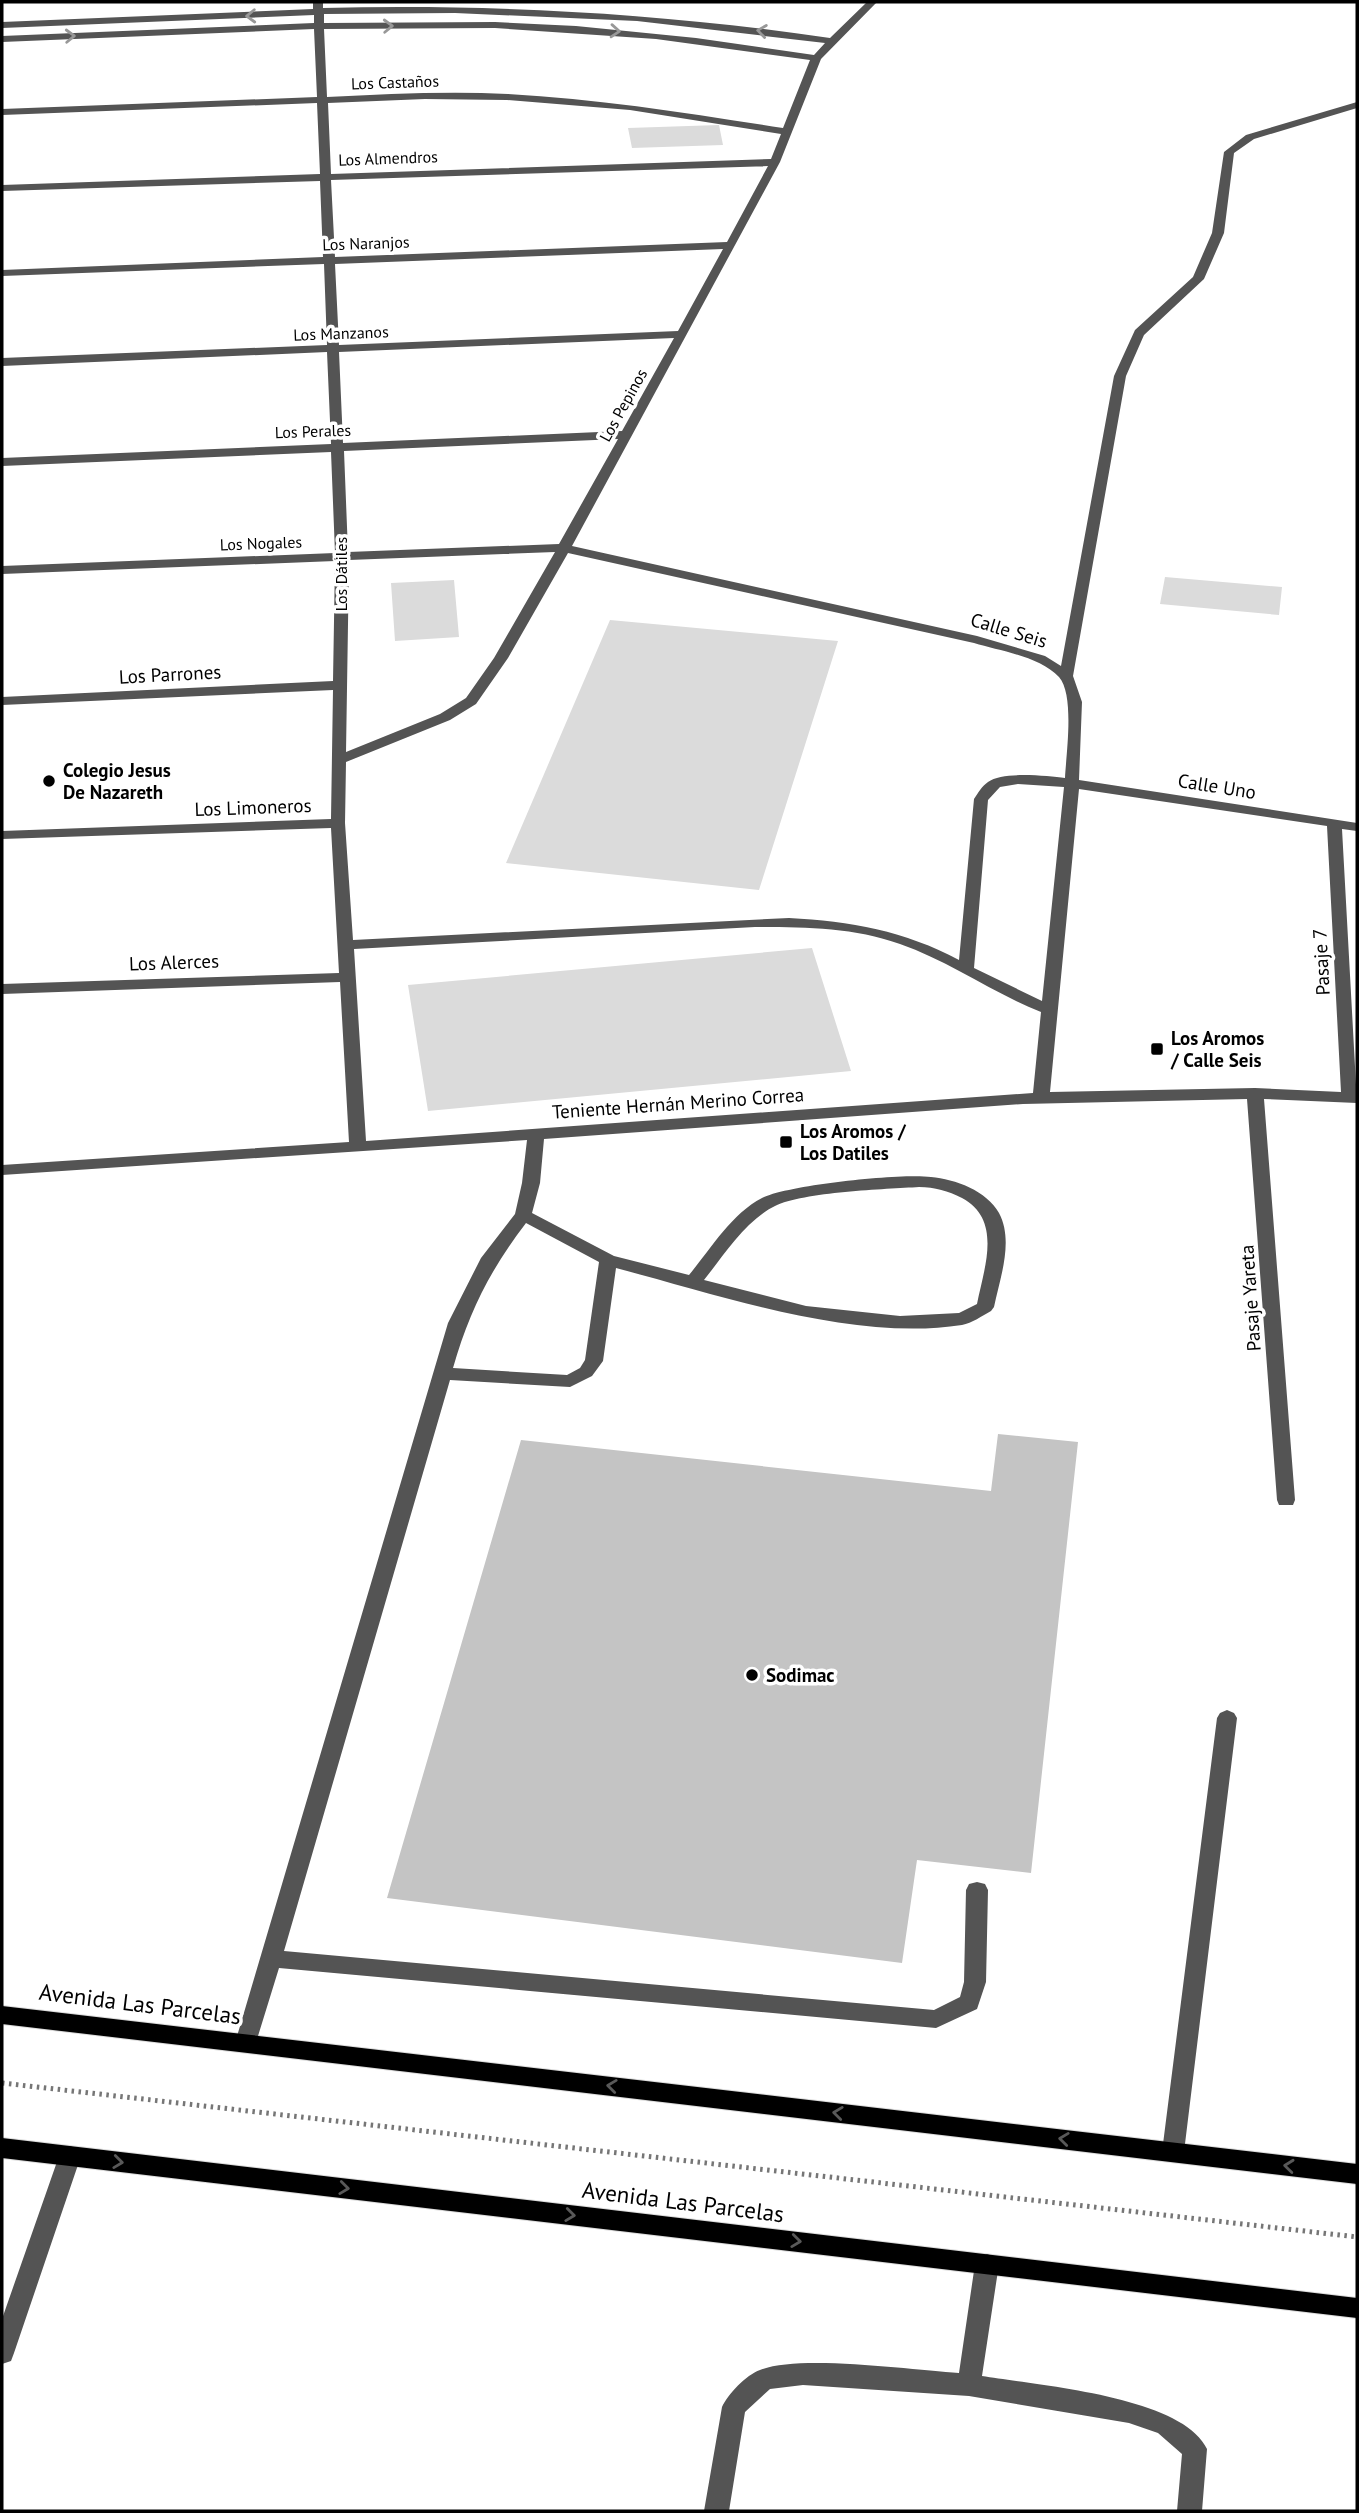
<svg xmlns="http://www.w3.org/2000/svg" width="1359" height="2513" font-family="'PT Sans',sans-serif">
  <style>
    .green { fill: #dbdbdb }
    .building { fill: #c4c4c4 }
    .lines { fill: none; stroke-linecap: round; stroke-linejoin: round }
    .major-casing { stroke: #dbdbdb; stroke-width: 2 }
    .path { stroke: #767676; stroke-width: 5; stroke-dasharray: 2.5 4.5; stroke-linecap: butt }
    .minor { fill: #545454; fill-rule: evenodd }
    .major { fill: #000; fill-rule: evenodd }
    .oneway { stroke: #989898 }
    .oneway2 { stroke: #595959 }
    .poi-dot { fill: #000; stroke: #fff; stroke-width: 2.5 }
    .labels { text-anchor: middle; stroke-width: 7; stroke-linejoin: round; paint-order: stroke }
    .far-street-label { font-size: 16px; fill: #000; stroke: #fff }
    .street-label { font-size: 19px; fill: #000; stroke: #fff }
    .poi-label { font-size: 19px; font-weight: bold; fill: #000; stroke: #fff; text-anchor: start }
    .near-street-label { font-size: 23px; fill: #000; stroke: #fff }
  </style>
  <rect width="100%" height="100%" fill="#fff"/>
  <path class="green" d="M719,125L723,145L632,148L628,128Z
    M1165,577L1282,587L1279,615L1160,604Z
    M454,580L459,637L395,641L391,583Z
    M610,620L838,641L759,890L506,863Z
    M812,948L851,1071L428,1111L408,985Z"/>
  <path class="building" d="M998,1434L1078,1442L1031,1873L917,1860L902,1963L387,1898L521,1440L991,1491Z"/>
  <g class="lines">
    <g class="major-casing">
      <path id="major" d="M2,2006L1357,2164V2184L2,2024Z
        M2,2138L1357,2298V2318L2,2158Z"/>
    </g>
    <path class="path" d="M2,2083L1357,2237"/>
    <path class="minor" d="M313,2H323V8C494,4 661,13 830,38L867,2H877L821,59L780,162L572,546L977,636L1045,656L1061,666L1114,376L1135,330L1193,277L1212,233L1224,152L1246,135L1357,102V108L1254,139L1234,153L1224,233L1204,279L1144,335L1126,376L1073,676L1082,702L1079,780L1357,823V831L1342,829L1357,1103L1264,1099L1295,1500L1293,1505H1279L1277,1500L1247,1099L1023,1104L544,1139L540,1183L532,1213L614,1256L689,1275C710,1250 731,1214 762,1198C787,1185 901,1173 931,1177C955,1179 987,1191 999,1213C1014,1241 1000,1278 994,1307L991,1311C982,1316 972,1323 962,1325C854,1342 719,1295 616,1268L603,1361L592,1376L570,1387L450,1380L284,1951L934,2010L960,1997L964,1982L966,1890L969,1884L977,1882L985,1884L988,1890L986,1982L977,2009L936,2028L279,1968L254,2049L246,2052L238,2049L235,2043L448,1323L481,1258L515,1214L522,1183L527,1140L2,1175V1165L349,1142L340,982L2,994V984L339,973L331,828L2,839V831L331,819L333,690L2,705V697L333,681L335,561L2,574V566L335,553L331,452L2,466V458L331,444L327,352L2,366V358L327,345L324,264L2,276V270L323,257L320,181L2,191V185L320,174L317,103L2,115V109L317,97L314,29L2,42V36L314,23V15L2,28V22L313,9ZM455,13L637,21L825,43L814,55L696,38L576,26L495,22L324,23V14ZM495,28L656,39L810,60L783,128C692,114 601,99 508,94C448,91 388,94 327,97L324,29ZM425,99L507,100L630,110L781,134L771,159L331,174L328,103ZM768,166L727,242L335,257L331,180ZM723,249L678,331L339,345L335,264ZM674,338L622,431L343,443L339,352ZM618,439L559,544L348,552L344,451ZM555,552L494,658L466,698L440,714L346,752L349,560ZM568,553L974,643C1000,651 1039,656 1059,677C1075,695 1066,755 1065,778C1047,776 1003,771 988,782C982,786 978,793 974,799L959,960C905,931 850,921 789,918L353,940L345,823L346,762L450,720L476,704L508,658ZM1018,784L1064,787L1042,1001L974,968L988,800L1000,787ZM1079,789L1327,826L1341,1092L1255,1088L1050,1092ZM755,927C803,927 853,927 900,944C949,961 993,993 1041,1012L1033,1093L366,1141L354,949ZM919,1187C935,1187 948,1191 962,1198C1003,1220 984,1268 977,1304L959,1313L900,1316L806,1306L704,1280C724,1255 746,1220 775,1206C803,1192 886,1189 919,1187ZM526,1223L599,1262L585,1360L580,1368L567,1375L453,1368C469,1312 490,1270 526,1223Z
      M1227,1710L1234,1713L1237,1718L1184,2152L1181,2159L1173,2162L1165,2159L1162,2152L1217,1718L1220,1713Z
      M70,2146L78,2149L81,2156L14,2353L11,2361L2,2364V2319L59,2156L62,2149Z
      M987,2254L995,2257L999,2264L982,2376C1036,2385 1183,2396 1207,2449L1202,2511H1177L1182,2454L1158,2433L1129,2423L969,2396L803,2385L770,2389L745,2412L729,2511H704L722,2407C728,2394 746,2375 760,2370C799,2354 912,2370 959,2373L975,2264L979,2257Z"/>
    <use href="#major" class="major"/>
  </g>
  <defs><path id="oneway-chevron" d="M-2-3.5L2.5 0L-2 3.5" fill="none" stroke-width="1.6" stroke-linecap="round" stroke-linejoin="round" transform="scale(1.75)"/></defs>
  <g class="oneway">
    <use href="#oneway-chevron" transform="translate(251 16) rotate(178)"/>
    <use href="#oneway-chevron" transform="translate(388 26) rotate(-2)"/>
    <use href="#oneway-chevron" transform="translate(615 31) rotate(4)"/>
    <use href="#oneway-chevron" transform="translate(762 31) rotate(-172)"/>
    <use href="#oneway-chevron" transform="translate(70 36) rotate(-2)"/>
  </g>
  <g class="oneway2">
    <use href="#oneway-chevron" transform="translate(612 2086) rotate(-173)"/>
    <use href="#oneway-chevron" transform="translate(838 2113) rotate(-173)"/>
    <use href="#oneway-chevron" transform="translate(1064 2139) rotate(-173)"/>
    <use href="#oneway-chevron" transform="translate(118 2162) rotate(7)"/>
    <use href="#oneway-chevron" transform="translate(1289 2166) rotate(-174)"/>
    <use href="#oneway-chevron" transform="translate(344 2188) rotate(7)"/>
    <use href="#oneway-chevron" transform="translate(570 2215) rotate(7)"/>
    <use href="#oneway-chevron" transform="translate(796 2241) rotate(7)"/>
  </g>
  <g class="poi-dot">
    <circle cx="49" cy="781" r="7"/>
    <rect x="1150" y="1042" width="14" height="14" rx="3.5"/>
    <rect x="779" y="1135" width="14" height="14" rx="3.5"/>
    <circle cx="752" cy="1675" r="7"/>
  </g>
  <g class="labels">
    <g class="far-street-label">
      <text transform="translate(395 82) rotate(-2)" y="6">Los Castaños</text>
      <text transform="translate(388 158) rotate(-2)" y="6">Los Almendros</text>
      <text transform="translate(366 243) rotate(-2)" y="6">Los Naranjos</text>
      <text transform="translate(341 333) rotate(-2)" y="6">Los Manzanos</text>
      <text transform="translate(623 405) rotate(-61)" y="6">Los Pepinos</text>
      <text transform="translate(313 431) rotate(-2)" y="6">Los Perales</text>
      <text transform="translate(261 543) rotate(-2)" y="6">Los Nogales</text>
      <text transform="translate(341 574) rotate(-90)" y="6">Los Dátiles</text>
    </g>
    <g class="street-label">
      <text transform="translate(1009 630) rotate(17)" y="7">Calle Seis</text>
      <text transform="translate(170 674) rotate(-3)" y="7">Los Parrones</text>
      <text transform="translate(1217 786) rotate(9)" y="7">Calle Uno</text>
      <text transform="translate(253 807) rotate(-2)" y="7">Los Limoneros</text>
      <text transform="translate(174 962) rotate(-2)" y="7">Los Alerces</text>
      <text transform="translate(1321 962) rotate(-93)" y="7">Pasaje 7</text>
      <text transform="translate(678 1103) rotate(-4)" y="7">Teniente Hernán Merino Correa</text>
      <text transform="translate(1250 1298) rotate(-94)" y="7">Pasaje Yareta</text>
    </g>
    <g class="poi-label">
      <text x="63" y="777">Colegio Jesus<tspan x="63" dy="22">De Nazareth</tspan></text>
      <text x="1171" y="1045">Los Aromos<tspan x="1171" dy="22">/ Calle Seis</tspan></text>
      <text x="800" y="1138">Los Aromos /<tspan x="800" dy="22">Los Datiles</tspan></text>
      <text x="766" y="1682">Sodimac</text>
    </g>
    <g class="near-street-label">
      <text transform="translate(140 2004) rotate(7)" y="8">Avenida Las Parcelas</text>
      <text transform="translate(683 2202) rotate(7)" y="8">Avenida Las Parcelas</text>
    </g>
  </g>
  <rect width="1359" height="2513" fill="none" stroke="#000000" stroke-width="7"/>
</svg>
